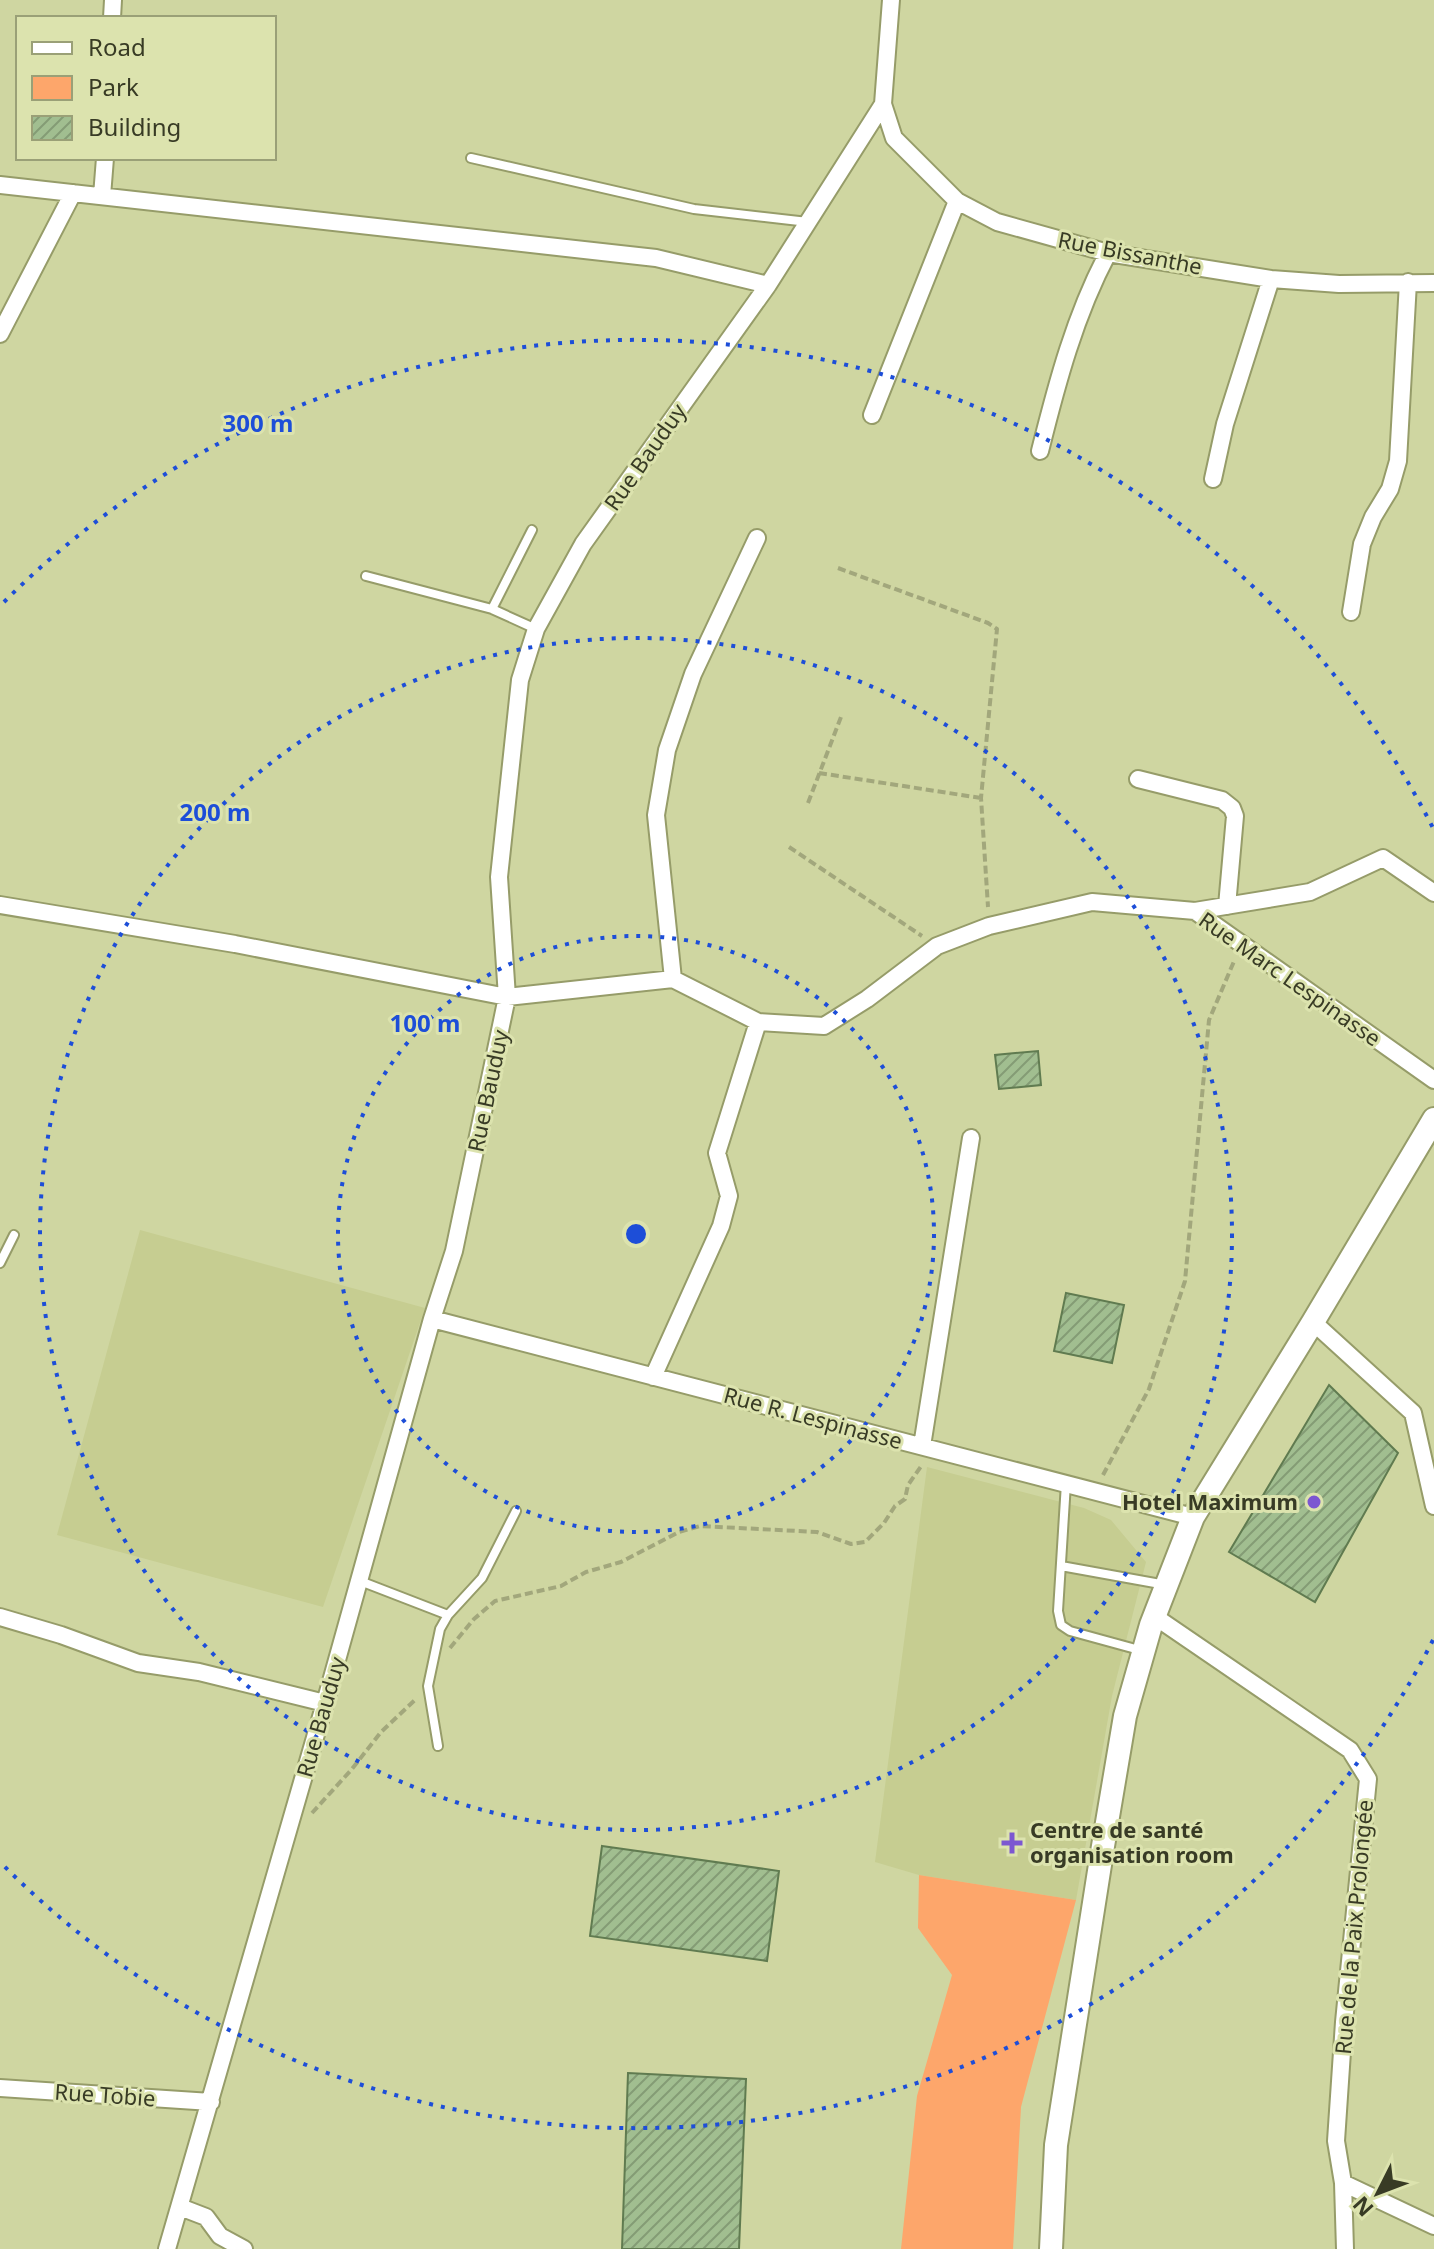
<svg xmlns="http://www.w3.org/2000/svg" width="1434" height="2249" font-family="'Noto Sans',sans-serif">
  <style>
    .built { fill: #c6cd91 }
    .green { fill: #fda66b }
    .building { fill: url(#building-hatch); stroke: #607b50; stroke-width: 2 }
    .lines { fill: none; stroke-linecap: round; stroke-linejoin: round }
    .lane-casing { stroke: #969c69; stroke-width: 12 }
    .street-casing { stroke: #969c69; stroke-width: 20 }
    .secondary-casing { stroke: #969c69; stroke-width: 26 }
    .path { stroke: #a2a77c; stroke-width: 4; stroke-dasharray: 8 4; stroke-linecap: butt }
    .lane { stroke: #fff; stroke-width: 8 }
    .street { stroke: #fff; stroke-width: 16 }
    .secondary { stroke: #fff; stroke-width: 22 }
    .ring { fill: none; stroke: #1d4ed8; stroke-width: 4; stroke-dasharray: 4 8 }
    .poi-dot { fill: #7c57d1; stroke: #dce3ae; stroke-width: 3 }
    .labels { text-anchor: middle; stroke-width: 6; stroke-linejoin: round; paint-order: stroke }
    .street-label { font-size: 22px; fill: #383b25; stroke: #dce3ae }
    .poi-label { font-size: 22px; font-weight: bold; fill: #383b25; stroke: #dce3ae; text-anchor: end }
    .centre { fill: #1d4ed8; stroke: #dce3ae; stroke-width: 4 }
    .ring-label { font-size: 24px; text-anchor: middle; font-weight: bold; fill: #1d4ed8; stroke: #dce3ae; stroke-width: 6; stroke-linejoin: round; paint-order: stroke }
  </style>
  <defs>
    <pattern id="building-hatch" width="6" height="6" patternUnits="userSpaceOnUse" patternTransform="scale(2)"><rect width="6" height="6" fill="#a1be90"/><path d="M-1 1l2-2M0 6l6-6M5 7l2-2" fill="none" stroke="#849c75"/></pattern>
  </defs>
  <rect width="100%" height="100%" fill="#cfd6a1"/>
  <path class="built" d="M140,1230L425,1308L323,1607L57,1535Z
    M927,1467L1084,1508L1111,1520L1146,1562L1112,1696L1076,1900L919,1875L875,1862Z"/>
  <path class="green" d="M919,1875L1076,1900L1021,2107L1013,2249H901L917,2096L952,1975L918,1928Z"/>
  <path class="building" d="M1038,1051L1041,1085L999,1089L995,1055Z
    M1066,1293L1124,1305L1112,1363L1054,1351Z
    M1329,1385L1398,1453L1315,1602L1229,1552Z
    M602,1846L779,1871L767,1961L590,1936Z
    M628,2073L746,2079L739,2249H622Z"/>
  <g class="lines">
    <g class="lane-casing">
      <path id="lane" d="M471,158L694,209L808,222
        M366,576L492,609L536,629
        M492,609L532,530
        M0,1263L14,1235
        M1066,1483L1058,1611L1061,1625L1070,1631L1143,1651
        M1061,1566L1166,1585
        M360,1581L448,1615
        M438,1746L428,1686L440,1629L448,1615L482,1578L516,1511"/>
    </g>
    <g class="street-casing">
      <path id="street" d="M112,18L113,0
        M883,104L894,138L957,201L997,222L1108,253L1271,279L1339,284L1434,283
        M0,185L656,258L768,285
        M102,196L105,158
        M0,334L73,193
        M872,415L957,201
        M1040,451C1057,383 1075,315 1108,253
        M1213,479L1225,424L1271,279
        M1351,612L1362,544L1373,517L1390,489L1398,461L1408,282
        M1138,779L1222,800L1232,808L1235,816L1227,906
        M0,905L235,944L507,997L673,979L758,1022L824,1026L867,999L937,946L989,926L1092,902L1195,911L1434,1080
        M1195,911L1310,892L1383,858L1434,893
        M673,979L656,815L667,750L693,674L757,538
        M432,1319L1193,1517
        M1313,1322L1413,1413L1434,1506
        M653,1377L721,1226L729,1196L717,1153L758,1022
        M922,1446L971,1138
        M1154,1616L1350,1750L1368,1779L1344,2022L1336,2141L1343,2183L1345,2249
        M0,1617L61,1635L138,1663L199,1672L325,1703
        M0,2088L211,2102
        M1343,2183L1434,2226
        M180,2207L206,2217L220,2236L244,2249
        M167,2249L325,1703L432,1319L454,1251L507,997L499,877L520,680L536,629L583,544L768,285L883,104L891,0"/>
    </g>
    <g class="secondary-casing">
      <path id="secondary" d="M1051,2249L1056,2145L1102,1852L1125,1716L1151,1625L1193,1517L1313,1322L1434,1119"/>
    </g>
    <path class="path" d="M838,568L988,623L997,629L981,798L988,907
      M819,773L981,798
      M808,803L841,717
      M789,847L922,936
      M1103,1475L1149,1389L1185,1281L1209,1020L1235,959
      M450,1648L474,1619L495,1601L561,1586L586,1572L621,1562L679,1532L700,1526L817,1532L851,1544L865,1542L884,1523L895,1506L905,1499L908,1485L922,1465
      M312,1813L352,1769L381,1732L416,1699"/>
    <use href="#lane" class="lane"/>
    <use href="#street" class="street"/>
    <use href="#secondary" class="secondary"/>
  </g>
  <g class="ring">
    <circle cx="636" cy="1234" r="298"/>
    <circle cx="636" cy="1234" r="596"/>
    <path d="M1433 1640A894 894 0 0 1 4 1866M4 602A894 894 0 0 1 1433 828"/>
  </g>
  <g class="poi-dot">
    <circle cx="1314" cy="1502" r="8"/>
    <path d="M1008 1831h8v8h8v8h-8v8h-8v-8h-8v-8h8z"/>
  </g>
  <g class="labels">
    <g class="street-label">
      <text transform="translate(1130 253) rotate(11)" y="8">Rue Bissanthe</text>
      <text transform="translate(645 457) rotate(-55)" y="8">Rue Bauduy</text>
      <text transform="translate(1290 979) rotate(35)" y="8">Rue Marc Lespinasse</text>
      <text transform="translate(488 1091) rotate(-78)" y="8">Rue Bauduy</text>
      <text transform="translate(813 1418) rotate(15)" y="8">Rue R. Lespinasse</text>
      <text transform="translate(321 1717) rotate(-74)" y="8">Rue Bauduy</text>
      <text transform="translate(1354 1927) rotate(-85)" y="8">Rue de la Paix Prolongée</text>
      <text transform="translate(105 2095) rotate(4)" y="8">Rue Tobie</text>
    </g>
    <g class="poi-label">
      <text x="1298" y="1510">Hotel Maximum</text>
      <text x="1030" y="1838" text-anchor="start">Centre de santé<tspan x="1030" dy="25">organisation room</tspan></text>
    </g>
  </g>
  <circle cx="636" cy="1234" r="12" class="centre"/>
  <g class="ring-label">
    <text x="258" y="432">300 m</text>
    <text x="215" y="821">200 m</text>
    <text x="425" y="1032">100 m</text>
  </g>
  <rect x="16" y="16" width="260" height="144" fill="#dce3ae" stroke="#9aa077" stroke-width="2"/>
  <rect x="32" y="42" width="40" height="12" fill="#ffffff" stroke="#9aa077" stroke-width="2"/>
  <text x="88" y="56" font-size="24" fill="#383b25">Road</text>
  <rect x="32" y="76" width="40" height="24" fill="#fda66b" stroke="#9aa077" stroke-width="2"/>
  <text x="88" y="96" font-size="24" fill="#383b25">Park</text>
  <rect x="32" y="116" width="40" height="24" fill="url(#building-hatch)" stroke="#9aa077" stroke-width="2"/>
  <text x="88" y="136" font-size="24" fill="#383b25">Building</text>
  <g transform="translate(1378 2193) rotate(228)" stroke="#dce3ae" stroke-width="6" paint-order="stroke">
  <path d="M0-6L14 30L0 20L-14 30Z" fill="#383b25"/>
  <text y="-12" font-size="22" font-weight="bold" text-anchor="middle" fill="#383b25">N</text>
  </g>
</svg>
